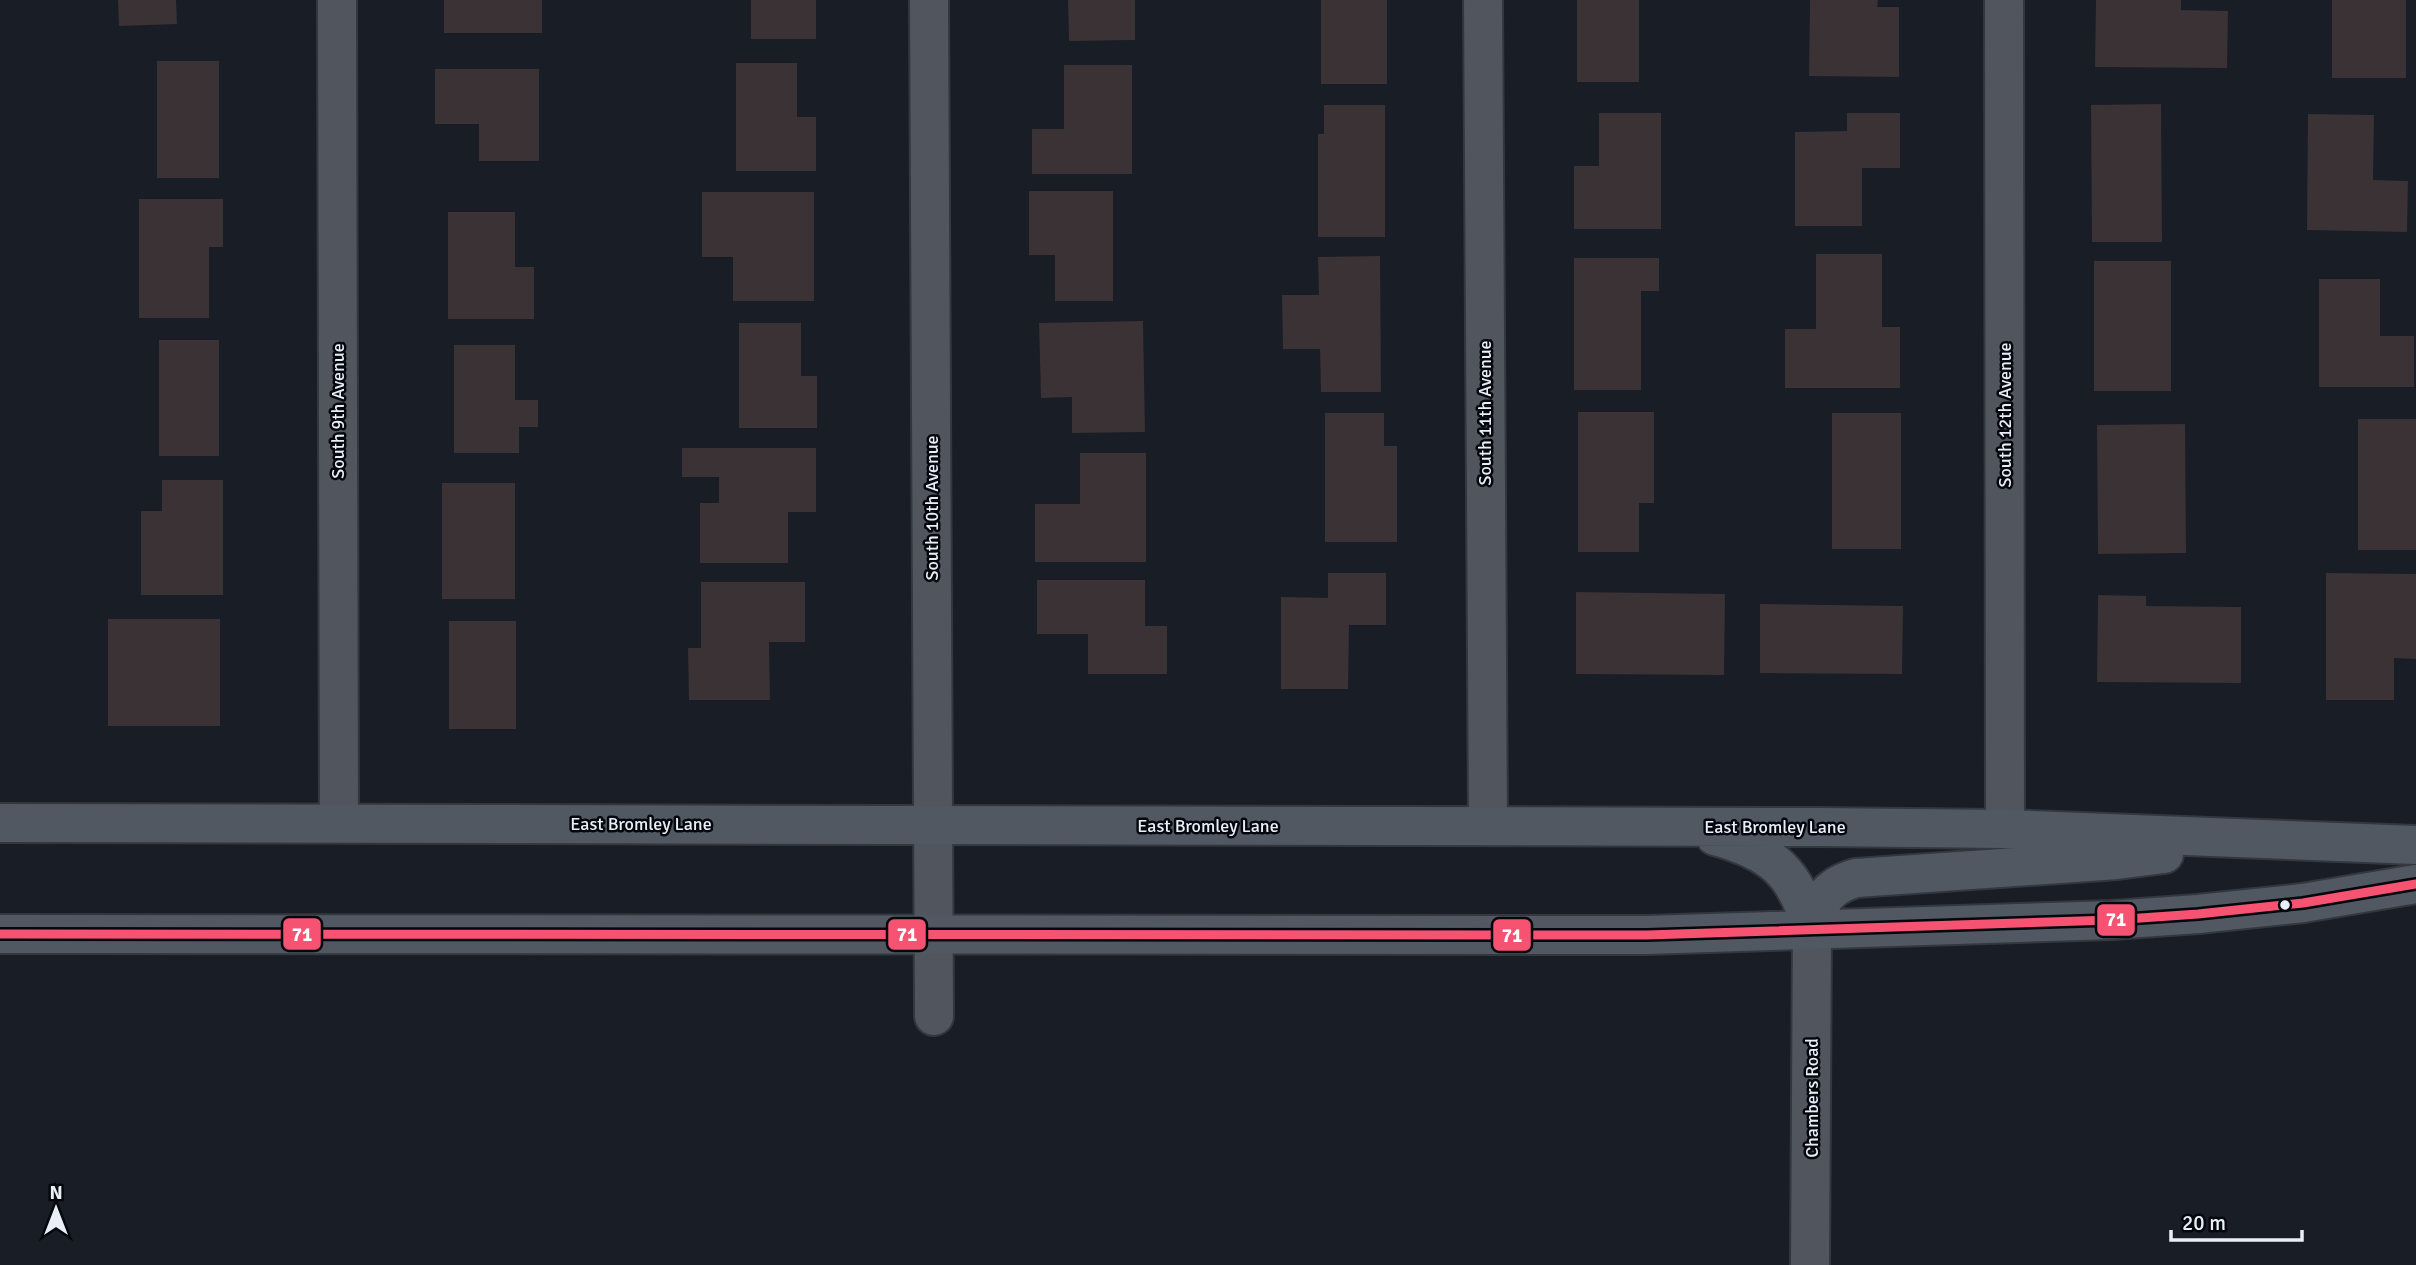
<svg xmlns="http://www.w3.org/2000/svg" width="2416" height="1265" font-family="Signika,sans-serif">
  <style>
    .building { fill: #3a3234 }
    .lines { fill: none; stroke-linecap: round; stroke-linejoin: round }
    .minor-casing { stroke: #33373e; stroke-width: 42 }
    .major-casing { stroke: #33373e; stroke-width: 42 }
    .minor { stroke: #51555e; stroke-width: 38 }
    .major { stroke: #525862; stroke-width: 38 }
    .bus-1-casing { stroke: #04070d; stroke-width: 14 }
    .bus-1 { stroke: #f65372; stroke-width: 9 }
    .bus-dot { fill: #e9eff9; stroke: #04070d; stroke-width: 2.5 }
    .labels { text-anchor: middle; stroke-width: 5; stroke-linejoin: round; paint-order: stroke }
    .street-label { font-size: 18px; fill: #e9eff9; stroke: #04070d }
    .line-badge { stroke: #04070d; stroke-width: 2.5 }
    .badge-label { font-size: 19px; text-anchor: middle; font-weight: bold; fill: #fff }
  </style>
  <rect width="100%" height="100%" fill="#191d26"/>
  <path class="building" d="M118,0H176L177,24L119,26Z
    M444,0H542V33H444Z
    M751,0H816V39H751Z
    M1068,0H1135V40L1069,41Z
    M1321,0H1387V84H1321Z
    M1577,0H1639V82H1577Z
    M1810,0H1878L1877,7H1899V77L1809,76Z
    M2096,0H2181V10L2228,11L2227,68L2095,67Z
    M2332,0H2406V78H2332Z
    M157,61H219V178H157Z
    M736,63H797V117H816V171H736Z
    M1064,65H1132V174H1032V129H1064Z
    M435,69H539V161H479V124H435Z
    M2161,104L2162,242H2092L2091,105Z
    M1324,105H1385V237H1318V134H1324Z
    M1599,113H1661V229H1574V166H1599Z
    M1847,113H1900V168H1862V226H1795V132L1847,131Z
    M2308,114L2374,115L2373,180L2408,181L2407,232L2307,230Z
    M1029,191H1113V301H1055V255H1029Z
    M702,192H814V301H733V257H702Z
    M139,199H223V247H209V318H139Z
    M448,212H515V267H534V319H448Z
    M1816,254H1882V327H1900V388H1785V329H1816Z
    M1380,256L1381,392H1321L1320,349H1283L1282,295H1319L1318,257Z
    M1574,258H1659V291H1641V390H1574Z
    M2094,261H2171V391H2094Z
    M2319,279H2380V336H2414V387H2319Z
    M1143,321L1145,432L1072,433V397L1041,398L1039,323Z
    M739,323H801V376H817V428H739Z
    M159,340H219V456H159Z
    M454,345H515V400H538V427H519V453H454Z
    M1578,412H1654V503H1639V552H1578Z
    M1325,413H1384V446H1397V542H1325Z
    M1832,413H1901V549H1832Z
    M2358,419H2416V550H2358Z
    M2185,424L2186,553L2098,554L2097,425Z
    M682,448H816V512H788V563H700V503H719V477H682Z
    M1080,453H1146V562H1035V504H1080Z
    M162,480H223V595H141V511H162Z
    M442,483H515V599H442Z
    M1328,573H1386V625H1349L1348,689H1281V597L1328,598Z
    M2326,573L2416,574V659L2394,658V700H2326Z
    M1037,580H1145V626H1167V674H1088V634H1037Z
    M701,582H805V642H769L770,700H689L688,648H701Z
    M1576,592L1725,594L1724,675L1576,674Z
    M2098,595L2146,596V606L2241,607V683L2097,682Z
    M1760,604L1903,606L1902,674L1760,673Z
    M108,619H220V726H108Z
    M449,621H516V729H449Z"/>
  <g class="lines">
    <g class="minor-casing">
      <path id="minor" d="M337,0L339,823
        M929,0L934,1016
        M1483,0L1488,826
        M2004,0L2005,829
        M1810,1265L1812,930"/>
    </g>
    <g class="major-casing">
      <path id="major" d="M0,823L1818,827L2005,829L2416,845
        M1715,836C1773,852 1796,872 1812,930
        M1812,930C1820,901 1825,887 1856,878L2117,860L2164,854
        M0,934L1647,935L2112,920L2198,914L2303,903L2416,884"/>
    </g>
    <use href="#minor" class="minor"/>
    <use href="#major" class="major"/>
    <g class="bus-1-casing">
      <path id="bus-1" d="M0,934L1647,935L2112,920L2198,914L2303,903L2416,884"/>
    </g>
    <use href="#bus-1" class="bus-1"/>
  </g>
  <circle class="bus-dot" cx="2285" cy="905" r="6"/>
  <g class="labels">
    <g class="street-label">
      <text transform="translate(338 411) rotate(-90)" y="6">South 9th Avenue</text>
      <text transform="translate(1485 413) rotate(-90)" y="6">South 11th Avenue</text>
      <text transform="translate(2005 415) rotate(-90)" y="6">South 12th Avenue</text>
      <text transform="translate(932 508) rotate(-90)" y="6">South 10th Avenue</text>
      <text x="641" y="830">East Bromley Lane</text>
      <text x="1208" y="832">East Bromley Lane</text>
      <text x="1775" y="833">East Bromley Lane</text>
      <text transform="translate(1812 1098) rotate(-90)" y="6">Chambers Road</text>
    </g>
  </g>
  <g class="line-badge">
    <rect x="2096" y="903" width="40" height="34" rx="7" fill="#f65372"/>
    <rect x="282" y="917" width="40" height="34" rx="7" fill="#f65372"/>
    <rect x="887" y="918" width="40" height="33" rx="7" fill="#f65372"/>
    <rect x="1492" y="918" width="40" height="34" rx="7" fill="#f65372"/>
  </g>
  <g class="badge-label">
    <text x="2116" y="926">71</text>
    <text x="302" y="941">71</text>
    <text x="907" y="941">71</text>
    <text x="1512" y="942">71</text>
  </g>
  <g transform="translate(56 1209)" stroke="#04070d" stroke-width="5" paint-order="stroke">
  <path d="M0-5L12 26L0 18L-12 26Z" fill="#e9eff9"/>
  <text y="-10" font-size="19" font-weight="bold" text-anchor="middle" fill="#e9eff9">N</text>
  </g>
  <path d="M2171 1230v10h131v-10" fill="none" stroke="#e9eff9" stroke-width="3.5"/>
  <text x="2182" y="1230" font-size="21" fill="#e9eff9" stroke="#04070d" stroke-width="5" paint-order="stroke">20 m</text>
</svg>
